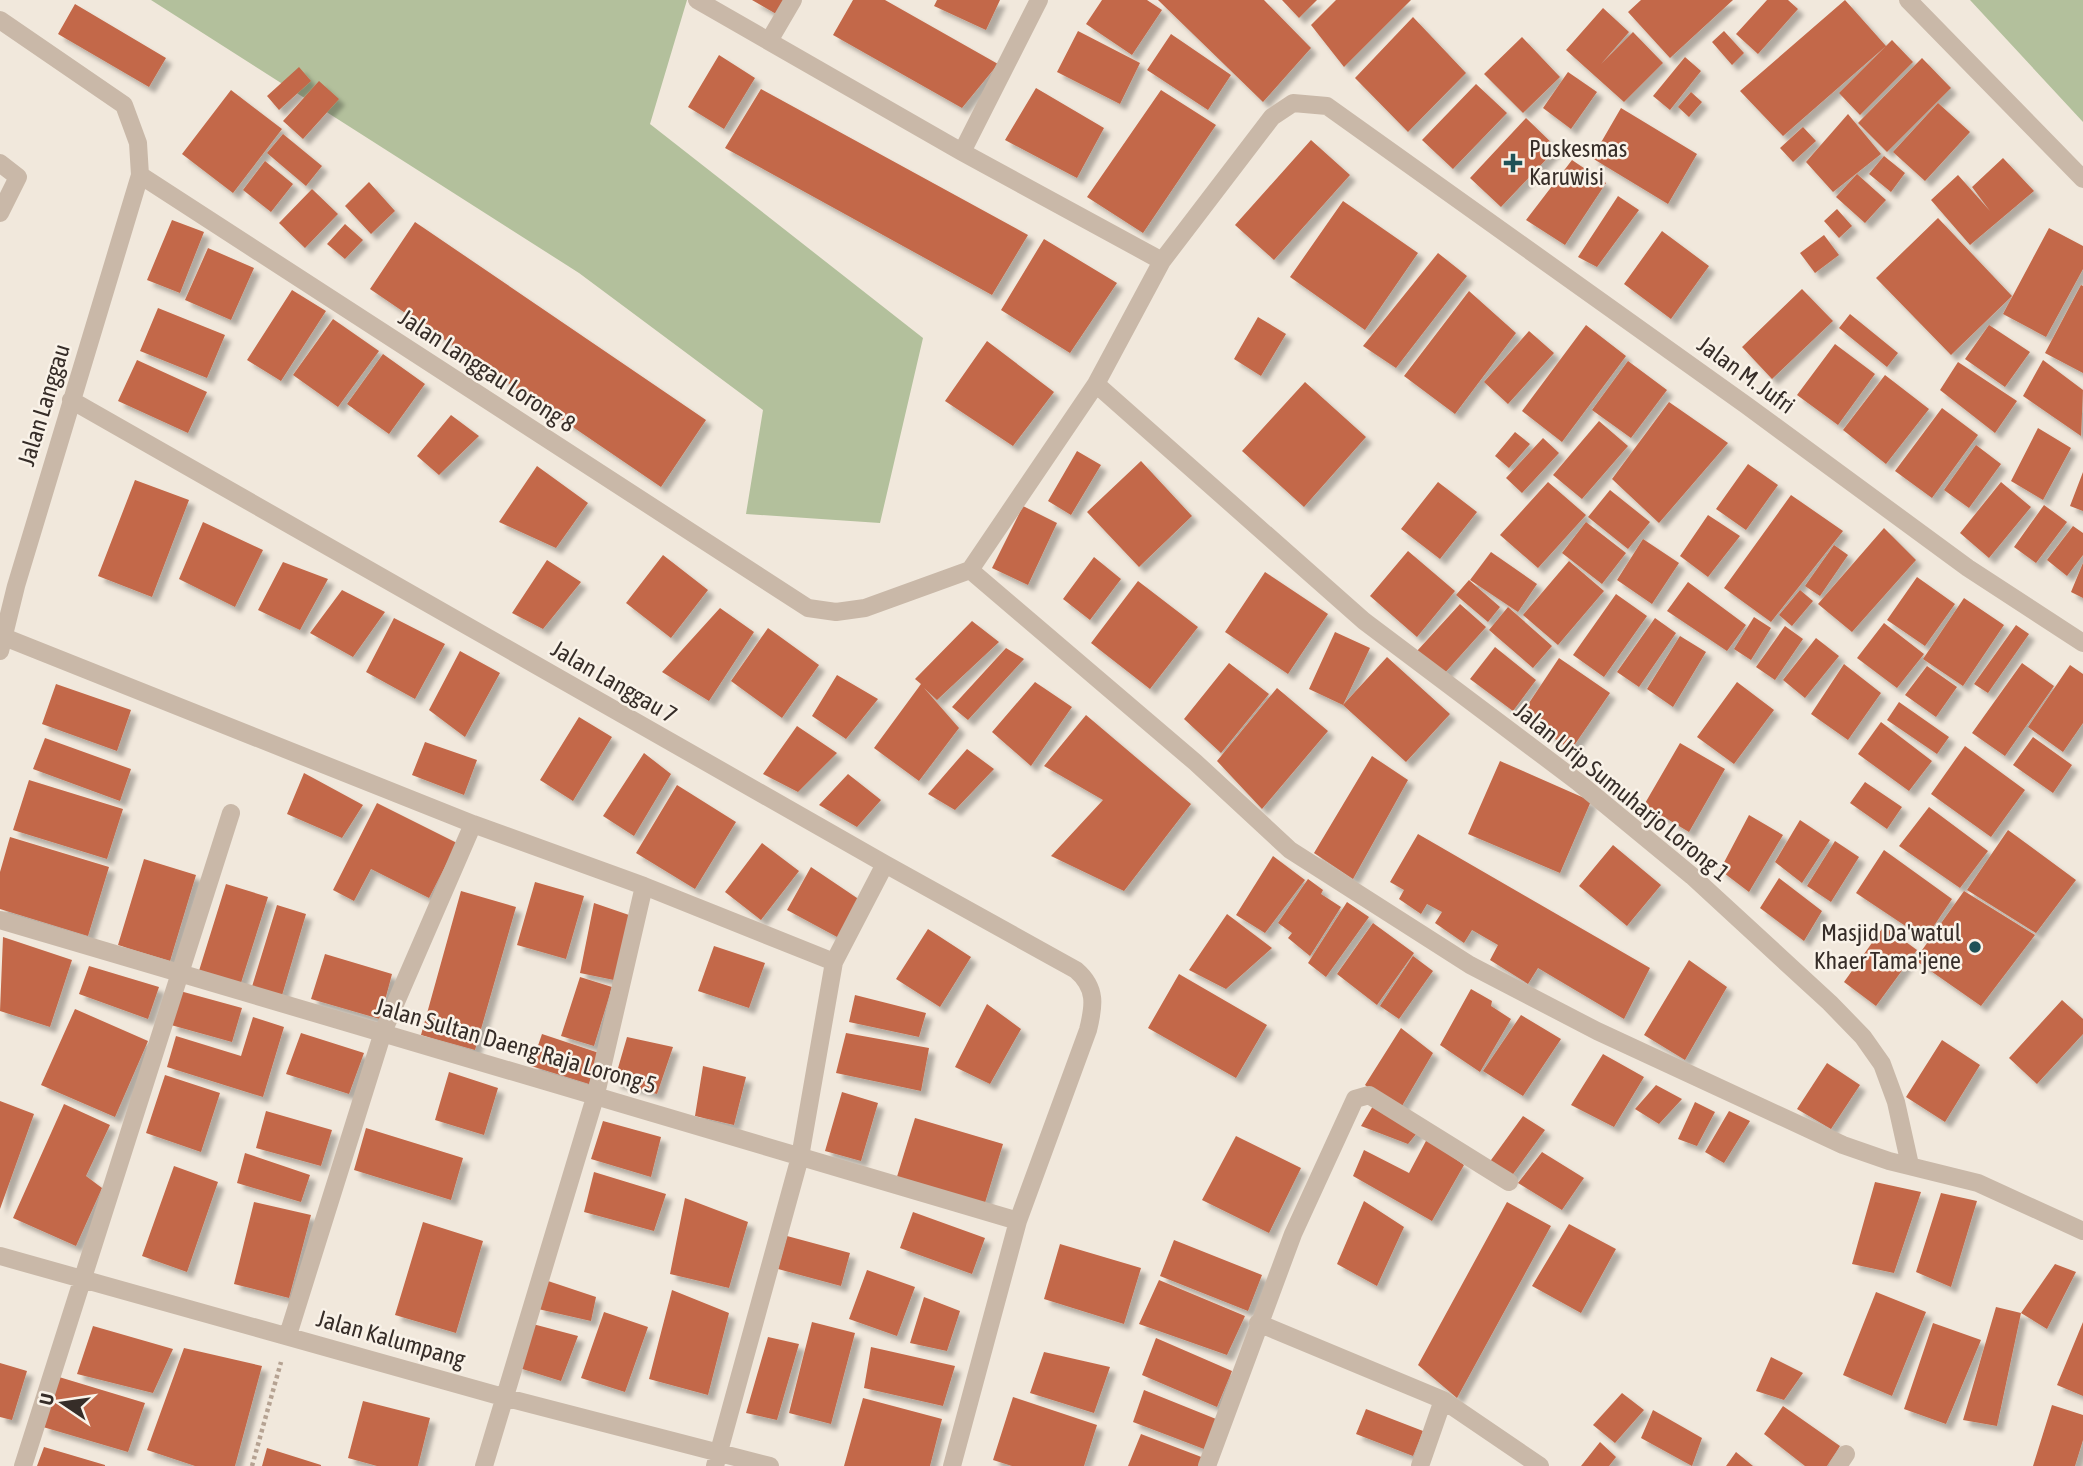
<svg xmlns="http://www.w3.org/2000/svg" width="2083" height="1466" font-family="'Asap Condensed',sans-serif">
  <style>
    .green { fill: #b3c09c }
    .building { fill: #c36848; filter: url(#shadow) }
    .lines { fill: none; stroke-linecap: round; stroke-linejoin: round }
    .path { stroke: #b5a292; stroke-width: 4.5; stroke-dasharray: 3.5 3.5; stroke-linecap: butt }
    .street { stroke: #c9b8a8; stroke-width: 18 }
    .poi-dot { fill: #1e5257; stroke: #f9f2e8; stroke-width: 2.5 }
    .labels { text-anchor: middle; stroke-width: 5; stroke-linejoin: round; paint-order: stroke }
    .poi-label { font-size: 24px; fill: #362d28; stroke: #f9f2e8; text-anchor: start }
    .street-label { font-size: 24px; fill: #362d28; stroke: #f9f2e8 }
  </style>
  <defs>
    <filter id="shadow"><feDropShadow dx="6" dy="6" stdDeviation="2" flood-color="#0004"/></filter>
  </defs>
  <rect width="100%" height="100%" fill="#f1e8dc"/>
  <path class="green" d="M151,0H687L650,124L923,338L880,523L746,514L763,410L579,273Z
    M1970,0H2083V122Z"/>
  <path class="building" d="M752,0H787L778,15Z
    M853,0H885L998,64L962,108L833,35Z
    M937,0H1000L986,30L934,6Z
    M1102,0H1147L1162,10L1132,55L1086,24Z
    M1158,0H1264L1311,48L1263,102Z
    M1282,0H1317L1299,18Z
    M1336,0H1411L1344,67L1311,25Z
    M1641,0H1733L1670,58L1628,12Z
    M1767,0H1788L1798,9L1758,54L1736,34Z
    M1845,0L1886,46L1783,136L1740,91Z
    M75,4L166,58L149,87L58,34Z
    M1603,8L1629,32L1601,64L1633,32L1663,63L1624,102L1566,50Z
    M1413,17L1466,73L1408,132L1355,78Z
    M1078,31L1140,63L1120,104L1057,72Z
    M1724,31L1744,53L1732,65L1712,42Z
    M1171,34L1231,75L1208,110L1147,70Z
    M1522,37L1560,77L1523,113L1484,74Z
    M1892,40L1913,62L1860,115L1839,93Z
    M719,55L755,78L724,129L688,107Z
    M1685,57L1701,71L1670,110L1653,96Z
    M1922,58L1951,88L1887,152L1858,123Z
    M299,67L311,81L279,110L267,96Z
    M1568,72L1597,92L1571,129L1543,108Z
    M319,81L339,99L303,139L283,121Z
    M1476,84L1507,113L1453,169L1422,140Z
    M1036,88L1104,128L1077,178L1005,140Z
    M761,89L1028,235L992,295L725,148Z
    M231,90L282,129L233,193L182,154Z
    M1161,90L1216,125L1143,233L1087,197Z
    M1691,92L1702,102L1689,117L1678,107Z
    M1938,103L1970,132L1925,181L1893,152Z
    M1621,108L1697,154L1668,204L1592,158Z
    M1848,114L1881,154L1833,192L1806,162Z
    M1526,118L1557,148L1501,207L1470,178Z
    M1803,127L1816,141L1793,162L1780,148Z
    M283,134L322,166L306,186L267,153Z
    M1311,140L1350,175L1274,260L1235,225Z
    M1884,156L1905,173L1891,192L1869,174Z
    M2003,158L2034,191L1970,245L1931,200L1958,175L1990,211L1972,187Z
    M1572,160L1606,183L1565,245L1526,220Z
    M265,161L293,184L271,212L243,190Z
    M1857,174L1886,200L1865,223L1836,197Z
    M369,182L395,211L371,234L345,206Z
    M312,189L338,214L305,248L279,223Z
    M1618,196L1639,210L1597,267L1578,257Z
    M1343,201L1418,253L1365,330L1290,277Z
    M1837,209L1852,226L1839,238L1824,221Z
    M1938,218L2012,296L1951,355L1876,278Z
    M172,220L204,232L180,293L147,280Z
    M415,222L706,420L661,487L370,289Z
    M345,224L363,240L345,259L327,244Z
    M2049,228L2083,246V269L2046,337L2003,314Z
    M1662,231L1709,266L1671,319L1624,284Z
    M1824,235L1839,255L1815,273L1800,253Z
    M1044,239L1117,283L1070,353L1001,310Z
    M208,248L254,268L231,320L185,300Z
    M1438,253L1467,276L1396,368L1363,346Z
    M2081,285L2083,286V373L2045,353Z
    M1802,289L1833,321L1772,379L1742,347Z
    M292,290L326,311L281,381L247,360Z
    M1469,291L1516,333L1455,414L1404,376Z
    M158,308L225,335L207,378L140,351Z
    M1850,314L1898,353L1887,367L1839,328Z
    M1258,317L1286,334L1261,376L1234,359Z
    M333,319L379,351L338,407L293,375Z
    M1586,325L1626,356L1562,442L1522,411Z
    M1989,325L2030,352L2005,387L1965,359Z
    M1529,331L1554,353L1508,404L1484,382Z
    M987,341L1054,392L1013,446L945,401Z
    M1835,344L1875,374L1838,425L1797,395Z
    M383,354L425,384L389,434L347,404Z
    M137,360L207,392L188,433L118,401Z
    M2043,360L2083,390L2081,436L2023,396Z
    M1628,361L1667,390L1631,438L1592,410Z
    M1958,362L2017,401L1995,433L1940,390Z
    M1885,375L1929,409L1886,464L1843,430Z
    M1305,382L1366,437L1304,507L1242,451Z
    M1669,402L1728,443L1659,523L1612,479Z
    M1942,408L1978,435L1932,498L1895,471Z
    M451,415L479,436L439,475L417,456Z
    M1599,421L1628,446L1582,499L1553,475Z
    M2038,428L2071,448L2043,500L2011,481Z
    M1515,432L1530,444L1509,468L1495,456Z
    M1543,438L1559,453L1522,493L1506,478Z
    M1976,445L2001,464L1969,508L1944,490Z
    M1077,451L1101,465L1071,515L1048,501Z
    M1141,461L1192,516L1139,567L1087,512Z
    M1748,464L1778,485L1746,530L1716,509Z
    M537,466L588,503L556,548L499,522Z
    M2083,472V511L2070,506Z
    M135,480L189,500L152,597L98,576Z
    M1438,482L1477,512L1440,559L1401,529Z
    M1548,482L1586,515L1538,568L1500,535Z
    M2001,482L2031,507L1989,558L1960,533Z
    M1610,490L1650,522L1628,549L1588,517Z
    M1791,495L1843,531L1771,622L1724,588Z
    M2044,505L2067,522L2036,563L2014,547Z
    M1023,506L1057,523L1028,585L992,568Z
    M1708,515L1740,536L1708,577L1680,556Z
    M203,522L263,550L235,607L179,579Z
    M1586,522L1626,553L1602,584L1562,553Z
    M2073,526L2083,533V555L2067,576L2047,560Z
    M1884,528L1916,560L1852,632L1818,604Z
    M1643,539L1679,563L1652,604L1617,580Z
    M1834,545L1848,555L1820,596L1805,586Z
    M1408,551L1455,591L1417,637L1370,596Z
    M1491,552L1537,584L1518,612L1470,580Z
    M663,555L708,590L671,638L626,603Z
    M1094,557L1121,579L1090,620L1063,599Z
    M547,560L581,582L543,629L512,613Z
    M1569,561L1604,591L1558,645L1523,615Z
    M283,562L328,579L300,630L258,610Z
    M2083,563V598L2071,592Z
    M1265,572L1328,614L1288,674L1225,632Z
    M1917,577L1955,604L1925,646L1887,620Z
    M1469,580L1500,607L1488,622L1456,595Z
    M1138,581L1198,627L1150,689L1091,643Z
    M1688,582L1746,625L1727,651L1667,611Z
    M342,590L385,612L353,657L310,633Z
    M1800,590L1813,601L1792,626L1779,615Z
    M1616,594L1647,616L1604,677L1573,655Z
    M1964,598L2004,625L1963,686L1923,659Z
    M1460,604L1486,627L1443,675L1417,651Z
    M1508,607L1552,646L1533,668L1489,630Z
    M720,608L754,632L709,701L662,672Z
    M1754,617L1771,628L1751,660L1734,649Z
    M394,618L445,644L415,699L366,672Z
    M1655,618L1676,633L1639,687L1617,672Z
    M972,621L999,642L937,700L924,688L959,728L919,781L874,748L921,684L915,679Z
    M1884,623L1924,654L1897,688L1857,658Z
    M2016,625L2029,634L1988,693L1974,684Z
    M1785,626L1803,639L1775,680L1756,667Z
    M768,628L819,665L782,718L731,681Z
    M1335,632L1370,648L1343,705L1309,689Z
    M1680,636L1706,652L1673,707L1647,689Z
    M1816,638L1839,656L1805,698L1783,680Z
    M1495,647L1536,680L1513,711L1470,679Z
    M1006,648L1024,659L968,720L952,707Z
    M460,651L500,673L465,737L429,710Z
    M1387,657L1450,714L1406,762L1343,705Z
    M1559,658L1610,693L1571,750L1521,715Z
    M1229,663L1269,694L1221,753L1184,719Z
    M2022,663L2054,686L2005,756L1972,733Z
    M1844,664L1881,693L1848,740L1811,714Z
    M2070,665L2083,674V723L2063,752L2028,727Z
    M1927,666L1957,687L1936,717L1905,695Z
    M837,675L878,699L846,739L812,716Z
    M1035,682L1072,707L1031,766L992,732Z
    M1737,682L1774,710L1734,764L1697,737Z
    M56,684L131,710L117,751L42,724Z
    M1277,688L1328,731L1262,809L1217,761Z
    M1899,702L1949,737L1937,754L1887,720Z
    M1086,715L1191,804L1124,891L1051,856L1103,800L1044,766Z
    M579,717L612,737L573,801L540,780Z
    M1881,722L1932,761L1909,791L1858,754Z
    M797,726L837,753L798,792L763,774Z
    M2033,737L2072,765L2053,793L2013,765Z
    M45,738L131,769L120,801L33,769Z
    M425,742L477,760L464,795L412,775Z
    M1680,743L1725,769L1689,832L1644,805Z
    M1965,746L2025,790L1991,837L1931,794Z
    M967,749L994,769L955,810L928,794Z
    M644,753L671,774L634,836L603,816Z
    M1372,756L1408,780L1353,879L1314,853Z
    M1500,761L1591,801L1560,873L1468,834Z
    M304,773L363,805L342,838L287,814Z
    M848,774L881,800L857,827L819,805Z
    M29,780L123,809L107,859L13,830Z
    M1865,782L1902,807L1887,829L1850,803Z
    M677,785L736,822L695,889L636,853Z
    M377,803L457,843L429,898L371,869L354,901L333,890Z
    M1929,807L1988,851L1960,888L1899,846Z
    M1749,815L1783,835L1749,892L1720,870Z
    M1800,820L1830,840L1802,883L1775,862Z
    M2008,830L2076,880L2036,933L1967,890Z
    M1418,834L1650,968L1624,1019L1538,968L1528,984L1490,960L1498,945L1472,930L1464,943L1435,923L1442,912L1427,904L1421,914L1399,899L1404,890L1390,882Z
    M10,837L109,867L88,936L0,909V872Z
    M1835,841L1859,857L1831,902L1807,886Z
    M762,843L799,871L761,920L725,892Z
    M1613,845L1661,885L1627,926L1579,886Z
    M1884,850L1952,899L1925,939L1856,893Z
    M1273,856L1305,880L1265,933L1236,915Z
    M144,859L196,875L170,961L118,945Z
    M811,867L860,900L839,938L787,910Z
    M1779,878L1822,911L1804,941L1760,908Z
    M1308,879L1323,890L1321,894L1341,907L1310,956L1288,938L1292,933L1278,923Z
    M535,882L584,896L566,959L517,945Z
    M226,884L268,897L240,986L198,974Z
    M461,891L516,907L475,1050L421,1035Z
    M1964,891L2035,935L1981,1006L1915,960Z
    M1347,902L1369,917L1326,977L1308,963Z
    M594,903L629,915L614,980L580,973Z
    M277,905L306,914L280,1002L250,993Z
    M1227,914L1272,948L1226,989L1189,970Z
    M1373,923L1414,953L1377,1005L1337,974Z
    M1884,926L1917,950L1876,1006L1844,982Z
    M928,929L971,957L940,1007L896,979Z
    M3,937L72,960L50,1027L0,1011Z
    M714,946L765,963L749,1008L698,991Z
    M325,954L392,974L380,1019L311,999Z
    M1413,956L1433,971L1399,1019L1380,1006Z
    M1689,960L1727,987L1685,1060L1644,1035Z
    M89,966L159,987L148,1019L79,994Z
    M1179,974L1267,1025L1236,1078L1148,1028Z
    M580,977L612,987L594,1046L561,1036Z
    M1471,989L1492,1001L1491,1006L1511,1019L1480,1072L1440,1045Z
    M180,991L242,1008L232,1042L171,1025Z
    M855,995L926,1013L919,1037L849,1022Z
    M2062,1000L2083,1019V1034L2037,1084L2009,1058Z
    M987,1004L1021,1029L990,1084L955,1067Z
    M75,1009L148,1041L115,1117L41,1085Z
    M1521,1015L1561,1039L1523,1096L1483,1071Z
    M253,1017L284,1027L263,1097L167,1067L176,1036L241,1056Z
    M1401,1028L1433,1053L1399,1111L1365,1085Z
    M301,1033L364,1053L349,1094L286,1074Z
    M846,1033L929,1048L921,1091L836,1073Z
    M542,1034L599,1053L589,1084L531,1066Z
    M627,1037L673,1047L657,1094L614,1082Z
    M1942,1040L1980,1065L1945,1122L1906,1097Z
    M1603,1054L1644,1077L1614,1127L1571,1105Z
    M1827,1063L1860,1085L1831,1129L1797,1109Z
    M703,1066L746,1077L734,1125L695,1116Z
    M449,1072L498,1088L484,1135L435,1120Z
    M165,1075L220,1093L201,1152L146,1133Z
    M1656,1085L1682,1099L1659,1124L1635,1109Z
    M842,1092L878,1103L861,1161L825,1151Z
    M0,1101L34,1114L0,1209Z
    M1376,1101L1421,1128L1408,1144L1361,1126Z
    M1695,1102L1715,1112L1697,1146L1678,1139Z
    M64,1104L110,1125L86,1176L102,1188L76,1246L13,1218Z
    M266,1111L332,1130L321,1166L256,1148Z
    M1729,1111L1750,1121L1724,1163L1705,1152Z
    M1523,1116L1545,1130L1508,1181L1486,1167Z
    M915,1118L1003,1144L984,1206L896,1180Z
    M603,1121L661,1137L651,1177L591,1159Z
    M366,1128L463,1158L451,1200L354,1170Z
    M1236,1136L1301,1168L1269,1233L1202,1200Z
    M1427,1139L1464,1165L1432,1221L1353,1176L1364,1150L1409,1173Z
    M1542,1152L1584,1178L1562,1210L1518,1183Z
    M245,1153L310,1175L301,1202L237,1183Z
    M174,1166L218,1182L187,1272L142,1256Z
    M594,1172L666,1194L654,1231L584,1212Z
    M1875,1182L1921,1192L1894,1273L1852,1264Z
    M1941,1193L1977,1201L1951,1287L1916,1272Z
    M685,1198L748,1222L729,1288L670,1274Z
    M1364,1201L1404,1227L1377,1286L1337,1264Z
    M254,1202L311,1215L289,1298L234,1284Z
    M1507,1202L1551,1226L1457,1398L1418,1365Z
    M913,1212L985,1238L972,1274L900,1248Z
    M423,1222L483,1241L456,1333L395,1315Z
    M1569,1224L1616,1249L1581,1313L1532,1286Z
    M787,1236L850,1253L841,1286L778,1269Z
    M1174,1240L1262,1275L1248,1311L1160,1276Z
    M1060,1244L1141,1268L1124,1324L1044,1299Z
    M2055,1264L2076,1272L2047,1329L2021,1313Z
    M867,1270L915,1287L897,1336L849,1319Z
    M545,1280L596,1297L591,1321L538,1309Z
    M1159,1280L1245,1316L1227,1355L1139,1324Z
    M672,1290L729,1313L708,1395L649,1379Z
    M1876,1292L1926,1312L1892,1396L1843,1375Z
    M924,1297L960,1311L947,1351L910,1343Z
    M1996,1307L2021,1313L1997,1426L1963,1420Z
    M604,1312L648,1327L625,1392L581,1378Z
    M812,1322L855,1333L831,1424L789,1413Z
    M2083,1322V1396L2057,1385Z
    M529,1323L578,1336L561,1381L516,1367Z
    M1933,1323L1981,1340L1946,1424L1904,1409Z
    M93,1326L173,1349L153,1393L77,1374Z
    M768,1337L799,1344L777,1420L746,1413Z
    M1156,1338L1232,1371L1217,1407L1142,1375Z
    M871,1347L955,1366L943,1406L864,1388Z
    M184,1348L262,1366L235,1466H195L147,1450Z
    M1044,1352L1110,1367L1094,1413L1030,1393Z
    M1771,1357L1803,1373L1784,1400L1756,1391Z
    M0,1363L27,1371L12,1420L0,1417Z
    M59,1377L145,1403L128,1452L43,1427Z
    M1144,1390L1216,1419L1204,1449L1133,1422Z
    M1622,1393L1644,1410L1615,1443L1593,1425Z
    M1013,1397L1097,1425L1084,1466H1012L993,1460Z
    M863,1398L942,1419L930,1466H844Z
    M363,1401L430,1418L418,1466H377L348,1458Z
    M2052,1405L2083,1415V1440L2075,1466H2033Z
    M1783,1406L1840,1446L1827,1466H1805L1764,1434Z
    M1366,1409L1423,1431L1413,1456L1356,1434Z
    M1653,1410L1702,1438L1692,1466L1641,1438Z
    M1141,1434L1204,1458L1200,1466H1128Z
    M1600,1442L1616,1457L1609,1466H1581Z
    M44,1447L105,1465V1466H37Z
    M267,1448L321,1465V1466H262Z
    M1736,1452L1753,1466H1726Z"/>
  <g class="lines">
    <path class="path" d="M252,1466L281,1362"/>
    <path class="street" d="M697,0L962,152L1162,261
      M1908,0L2083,179
      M0,20L124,105L138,143L140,175L16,586L0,651
      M769,41L793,0
      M962,152L1039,0
      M0,163L18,177L0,213
      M140,175L808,608L836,612L865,608L970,570L1096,384L1162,261L1272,117L1293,103L1327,106L1746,405L1968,568L2083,643
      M1096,384L1364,621L1578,782L1692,876L1830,1003L1863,1037L1882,1064L1896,1102L1910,1165
      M71,400L885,864L1076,970C1097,988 1094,1006 1088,1030L1018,1221L952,1466
      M970,570L1195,762L1290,850L1470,965L1597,1031L1843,1145L1889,1161L1978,1183L2083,1231
      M4,637L473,824L644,886L834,962
      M0,920L1018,1221
      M0,1256L503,1397L770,1466
      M1258,1323L1443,1400L1540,1466
      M288,1335L383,1032L473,824
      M23,1466L231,813
      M484,1466L596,1094L644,886
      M715,1466L800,1157L834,962L885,864
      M1207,1466L1293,1234L1355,1099L1369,1095L1509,1182
      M1420,1466L1443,1400
      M1838,1466L1846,1454"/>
  </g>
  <g class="poi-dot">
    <path d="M1509.5 152.5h7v7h7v7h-7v7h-7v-7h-7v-7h7z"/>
    <circle cx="1975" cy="947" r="7"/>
  </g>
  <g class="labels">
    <g class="poi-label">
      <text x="1529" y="157">Puskesmas<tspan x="1529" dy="28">Karuwisi</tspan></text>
      <text x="1961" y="941" text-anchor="end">Masjid Da'watul<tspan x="1961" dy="28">Khaer Tama'jene</tspan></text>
    </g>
    <g class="street-label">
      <text transform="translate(487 371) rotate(33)" y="8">Jalan Langgau Lorong 8</text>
      <text transform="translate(1746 375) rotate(36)" y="8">Jalan M. Jufri</text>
      <text transform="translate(44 405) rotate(-73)" y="8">Jalan Langgau</text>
      <text transform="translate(614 682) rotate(30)" y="8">Jalan Langgau 7</text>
      <text transform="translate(1622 792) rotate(39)" y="8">Jalan Urip Sumuharjo Lorong 1</text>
      <text transform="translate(516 1046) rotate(16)" y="8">Jalan Sultan Daeng Raja Lorong 5</text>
      <text transform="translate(391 1339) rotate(16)" y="8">Jalan Kalumpang</text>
    </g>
  </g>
  <g transform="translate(63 1403) rotate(283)" stroke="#f9f2e8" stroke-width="5" paint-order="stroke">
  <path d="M0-5L12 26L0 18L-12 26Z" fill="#362d28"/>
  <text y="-10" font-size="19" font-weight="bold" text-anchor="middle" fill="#362d28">U</text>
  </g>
</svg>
